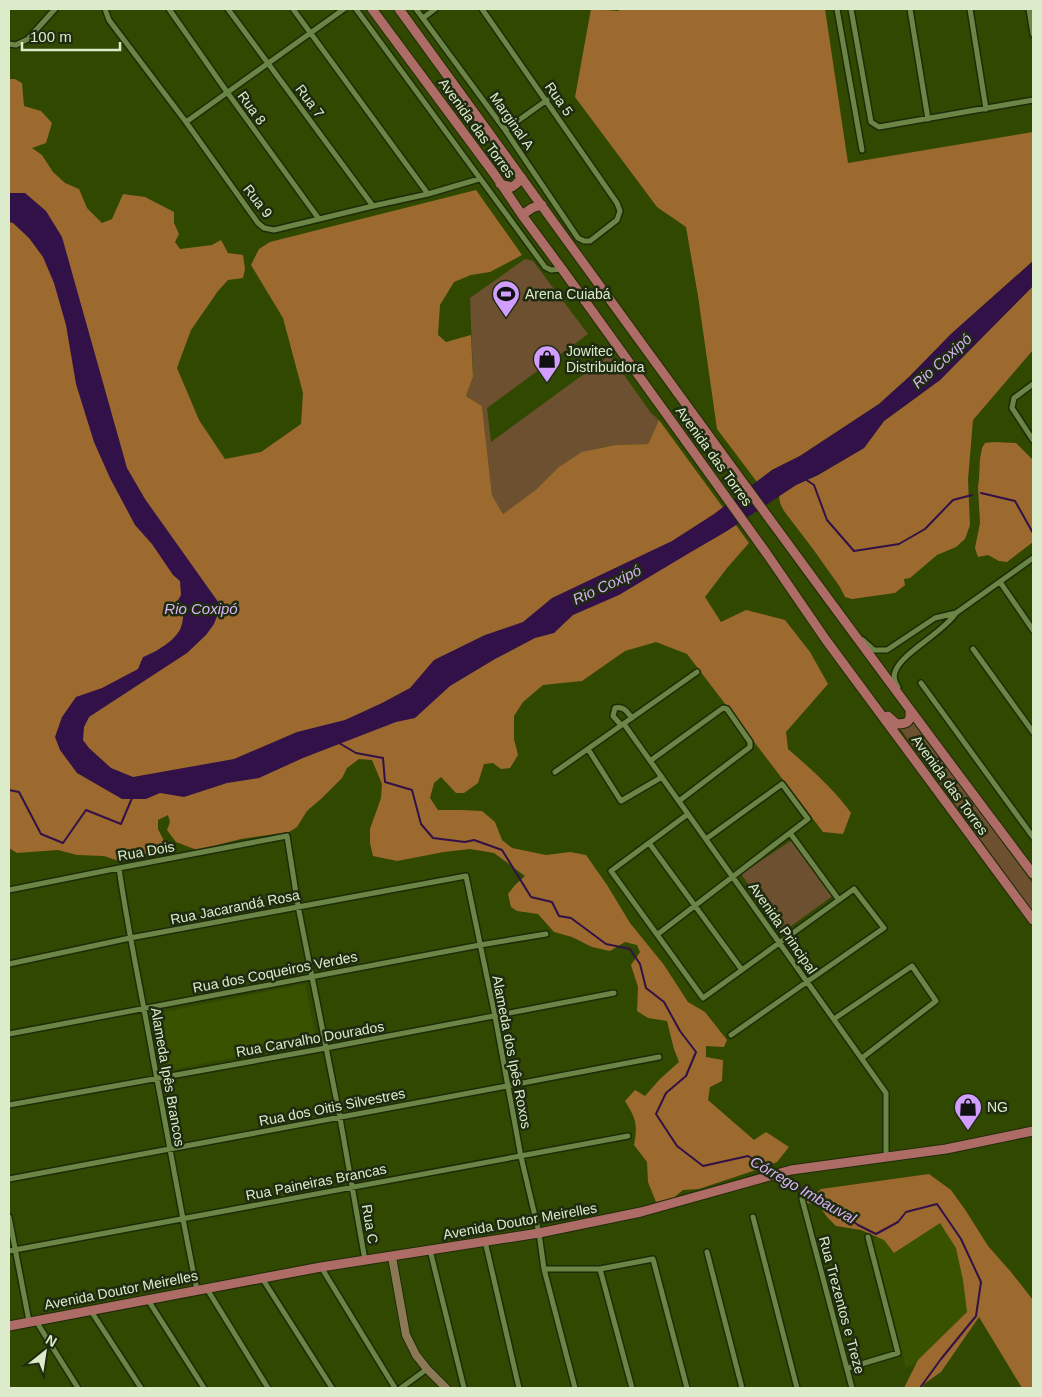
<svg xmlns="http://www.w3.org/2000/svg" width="1042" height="1397" font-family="Helvetica,sans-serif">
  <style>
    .built { fill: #385200 }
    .green { fill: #6d502f }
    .forest { fill: #9c6a2e }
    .water { fill: #321148 }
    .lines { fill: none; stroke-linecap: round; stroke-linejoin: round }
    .stream { stroke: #321148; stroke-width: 2 }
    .street-casing { stroke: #1e2b09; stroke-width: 8 }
    .secondary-casing { stroke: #1e2b09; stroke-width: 10 }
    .primary-casing { stroke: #1e2b09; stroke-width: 11 }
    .street { stroke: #6a8545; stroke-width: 5 }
    .secondary { stroke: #8b7955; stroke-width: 8 }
    .primary { stroke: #ad6c65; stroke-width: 9 }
    .labels { text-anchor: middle; stroke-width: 5; stroke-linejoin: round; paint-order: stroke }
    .street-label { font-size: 14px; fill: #dcecca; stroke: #1f2b10 }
    .poi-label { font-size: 14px; fill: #dcecca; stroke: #1f2b10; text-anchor: start }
    .water-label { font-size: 15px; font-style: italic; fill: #d7b3f9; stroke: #1f2b10 }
  </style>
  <rect width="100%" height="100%" fill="#314801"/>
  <path class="built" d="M305,984L317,1041L160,1072L148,1015Z
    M938,1212L961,1245L968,1315L924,1359L906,1368L873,1239Z"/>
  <path class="green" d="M525,259L533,261L588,334L487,408L491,442L610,355L651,413L659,420L648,444L615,445L600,448L503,514L492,495L482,406L466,396L473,377L470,298Z
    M914,722L1033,884V912L899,727L910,725Z
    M792,840L834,895L783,932L741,874Z"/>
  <path class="forest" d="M591,9L619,11V9H825L848,163L1033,132V261L951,334L909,377L879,404L800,456L772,470L757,482L717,429L698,296L686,227L657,207L575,97Z
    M9,79H15L22,83L24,106L41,111L52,123L46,143L32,148L42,155L53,172L65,183L79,189L87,208L102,223L112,219L123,194L145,197L174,212V223L179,234L175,242L180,249L212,245L221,240L228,253L243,255L245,269L243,278L228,280L218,291L191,330L177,368L199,420L225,459L261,452L301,424L303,393L283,318L251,265L259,249L270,242L476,190L522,255L490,272L471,275L454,282L440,305L438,335L446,342L471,335L473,377L466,396L482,406L492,495L503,514L536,490L559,467L582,452L615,445L648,444L659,420L749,543L727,568L705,597L721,622L746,610L785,620L810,652L828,684L786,732L788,749C811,769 834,789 851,813L843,834L823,832L687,654L656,642L625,651L582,681L543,685L523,702L514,716V739L518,755L510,768L501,769L493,763L484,764L478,783L464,793H456L441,777L434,783L430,798L438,810H461L482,811L495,822L502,840L512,848L546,855L570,852L586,855L607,885L630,923L664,965L688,1002L705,1012L727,1040L724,1047L706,1046V1057L723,1060L722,1081L710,1087L708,1100L754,1140L766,1132L789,1147L777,1162L765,1167L699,1189L683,1190L672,1199L656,1202L648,1182L647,1162L634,1145C638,1124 636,1119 625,1101L635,1090L645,1096L660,1079L679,1062L674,1049L667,1021L648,1018L637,1011L638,987L631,965L640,952L637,945L625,942L610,951L592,947L572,937L554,932L538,914L517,911L511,907L508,894L515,885L525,876L494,853L470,849L444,852L397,861L373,856L370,843V829L381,798L382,784L372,760L359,759L347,768L342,778L322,798L307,811L297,827L289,832L241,839L197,850L176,842L167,830L170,822L168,815L158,820V829L170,853L158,854L119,861L104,856L77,855L58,850L17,853L9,848Z
    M1033,286V350L973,420L968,480L970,525L965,539L956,547L937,555L910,578L904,579L905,585L895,593L852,599L845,597L840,587L813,549L784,511L780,503L779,496L796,485L818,475L864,448L884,421L940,380Z
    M994,442L1016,443L1033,460V542L1007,562L999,561L988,555L978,557L975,548L980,523L978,487L979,479L980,459L982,448L985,443Z
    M929,1174L951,1190L966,1211L988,1246L1011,1272L1033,1300V1386L1032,1388H1022L979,1317L941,1372L924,1384L922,1388H904L918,1360L967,1312L963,1280L956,1248L940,1223L894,1253L884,1240L861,1230L836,1226L827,1217L818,1204L805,1203L803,1200L805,1198L815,1194L821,1189Z"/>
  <path class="water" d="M9,193H25L46,211L62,237L127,468L145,499L221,606L214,624L206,635L187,653L89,717L84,727L83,740L89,748L111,768L133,777L234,759L297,732L345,720L382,703L410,688L434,660L485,635L523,622L552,598L672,541L714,514L772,470L800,456L879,404L909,377L951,334L1033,261V286L940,380L884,421L864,448L818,475L796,485L727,531L691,552L619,595L573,615L554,633L535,638L495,659L450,686L415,718L396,722L303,758L259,778L227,783L184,797L160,793L146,799H122L77,773L60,750L55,737L62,717L76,697L102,688L138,669L143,657C154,653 177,640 181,627C183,622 183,616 184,611L177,602L181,595L180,581L173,575L152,544L135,525L110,478L94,442L76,384L66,325L54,283L43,257L29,238L13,223L9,222Z"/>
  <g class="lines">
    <path class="stream" d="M805,479L814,485L827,520L854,551L899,544L925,529L953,500L972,495
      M981,493L1015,501L1033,533
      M339,743L356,753L383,758L385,782L412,790L421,824L433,838L465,842L474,840L502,850L531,897L552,902L559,916L571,918L606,944L630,949L640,964L646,988L664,1002L680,1031L696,1052L686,1076L666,1093L656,1114L677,1146L703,1166L748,1156L774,1172
      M9,790L19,792L41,834L63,843L86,810L121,824L132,798
      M783,1177L795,1184L809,1197L827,1202L858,1225L876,1234L898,1222L906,1212L937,1204L961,1239L981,1282L976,1316L941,1359L920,1388"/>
    <g class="street-casing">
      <path id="street" d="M105,9L109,20L186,122L258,223L264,228L274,230L373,206L428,194L479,179
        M169,9L227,92L319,219
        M228,9L373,206
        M293,9L428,194
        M356,9L545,267L551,270L562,269
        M416,9L505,130L578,238L584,241H590L617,220L620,211L617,203L482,9
        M837,9L862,150
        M851,9L871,122L879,127L1033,100
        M910,9L928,119
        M970,9L986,109
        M1029,9L1033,34
        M423,18L435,9
        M9,44L16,45L28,39L55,9
        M186,122L344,9
        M505,130L547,100
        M1033,384L1014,398L1012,408L1033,440
        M1000,582L1033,630
        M863,640L874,650H887L935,618L956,613L1033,558
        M973,649L1033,732
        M921,683L1033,837
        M898,687C895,682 893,678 895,672C901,653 943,633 956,613
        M624,724L886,1093V1157
        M621,725L613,716L615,708C624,706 627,712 632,718
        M588,749L621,801L662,777
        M650,761L723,708L727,709L750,742V747L679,801
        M555,772L697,672
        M688,814L611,871L703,998L854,889L884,928L731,1035
        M790,833L839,900
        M649,843L742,970
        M119,868C128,932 142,995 153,1058C168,1136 181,1213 197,1290
        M9,890L119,868L287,836L298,906L340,1118L365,1260
        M658,934L808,819L782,784L706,839
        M9,964L130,938L466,876L495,1016L521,1157L539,1233L544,1269L575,1388
        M834,1019L912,966L936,1001L862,1058
        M9,1034L480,945L546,934
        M9,1105L326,1048L614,993
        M9,1179L507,1086L659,1057
        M802,1199L852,1388
        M9,1217L29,1321
        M753,1217L797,1388
        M485,1241L519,1388
        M430,1250L464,1388
        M9,1251L628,1136
        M707,1252L742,1388
        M321,1267L395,1388
        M544,1269H600L653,1259L687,1388
        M600,1269L632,1388
        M262,1278L332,1388
        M207,1289L268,1388
        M148,1300L204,1388
        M91,1311L141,1388
        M36,1321L78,1388
        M848,1368L898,1353L868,1237
        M401,1388L427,1369"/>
    </g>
    <g class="secondary-casing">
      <path id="secondary" d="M392,1257L406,1335L416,1355L427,1369L446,1388"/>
    </g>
    <g class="primary-casing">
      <path id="primary" d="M372,9L495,175L522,215L562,269L767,554L826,640L1033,920
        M399,9C609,298 818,589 1033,874
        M500,184L512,187L516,184L522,178
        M522,215L532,208L542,205
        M888,716L897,724C908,724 911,721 910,710
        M9,1326L321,1267L539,1233L641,1212L791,1170L946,1149L1033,1131"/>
    </g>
    <use href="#street" class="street"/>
    <use href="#secondary" class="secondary"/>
    <use href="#primary" class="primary"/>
  </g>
  <defs>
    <g id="stadium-pin" transform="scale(1.4375)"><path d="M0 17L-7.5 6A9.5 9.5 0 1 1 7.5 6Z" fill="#d19dfe" stroke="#1f2b10"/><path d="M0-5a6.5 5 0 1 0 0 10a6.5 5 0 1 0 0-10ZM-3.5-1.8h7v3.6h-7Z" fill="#111"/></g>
    <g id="shop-pin" transform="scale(1.4375)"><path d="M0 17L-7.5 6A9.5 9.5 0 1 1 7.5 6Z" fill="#d19dfe" stroke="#1f2b10"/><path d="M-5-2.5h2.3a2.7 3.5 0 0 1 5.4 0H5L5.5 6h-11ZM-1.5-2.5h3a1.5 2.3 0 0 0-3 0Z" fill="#111"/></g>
  </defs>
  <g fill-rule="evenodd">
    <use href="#stadium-pin" x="506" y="294"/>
    <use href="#shop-pin" x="547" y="359"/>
    <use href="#shop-pin" x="968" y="1107"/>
  </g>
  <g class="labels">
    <g class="street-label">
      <text transform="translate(559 99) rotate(55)" y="5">Rua 5</text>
      <text transform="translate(310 101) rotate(53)" y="5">Rua 7</text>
      <text transform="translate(252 108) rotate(54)" y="5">Rua 8</text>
      <text transform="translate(512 121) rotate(55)" y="5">Marginal A</text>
      <text transform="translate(477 128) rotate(54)" y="5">Avenida das Torres</text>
      <text transform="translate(258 201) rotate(52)" y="5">Rua 9</text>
      <text transform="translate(714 456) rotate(54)" y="5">Avenida das Torres</text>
      <text transform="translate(950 785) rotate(54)" y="5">Avenida das Torres</text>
      <text transform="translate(146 851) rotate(-10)" y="5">Rua Dois</text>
      <text transform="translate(235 907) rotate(-11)" y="5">Rua Jacarandá Rosa</text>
      <text transform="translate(783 928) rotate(55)" y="5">Avenida Principal</text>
      <text transform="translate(275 972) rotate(-11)" y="5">Rua dos Coqueiros Verdes</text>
      <text transform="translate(310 1039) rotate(-10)" y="5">Rua Carvalho Dourados</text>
      <text transform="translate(512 1052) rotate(79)" y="5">Alameda dos Ipês Roxos</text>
      <text transform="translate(168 1077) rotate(80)" y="5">Alameda Ipês Brancos</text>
      <text transform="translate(332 1107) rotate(-11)" y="5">Rua dos Oitis Silvestres</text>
      <text transform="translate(316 1182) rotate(-11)" y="5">Rua Paineiras Brancas</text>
      <text transform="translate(520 1221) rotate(-10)" y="5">Avenida Doutor Meirelles</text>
      <text transform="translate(370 1224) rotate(80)" y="5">Rua C</text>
      <text transform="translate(121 1290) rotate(-11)" y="5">Avenida Doutor Meirelles</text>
      <text transform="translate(842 1305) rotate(75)" y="5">Rua Trezentos e Treze</text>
    </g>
    <g class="poi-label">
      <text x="525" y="299">Arena Cuiabá</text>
      <text x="566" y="356">Jowitec<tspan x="566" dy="16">Distribuidora</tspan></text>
      <text x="987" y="1112">NG</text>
    </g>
    <g class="water-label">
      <text transform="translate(942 361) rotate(-42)" y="5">Rio Coxipó</text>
      <text transform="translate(607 585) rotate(-25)" y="5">Rio Coxipó</text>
      <text x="201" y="614">Rio Coxipó</text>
      <text transform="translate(803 1190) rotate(30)" y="5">Córrego Imbauval</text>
    </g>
  </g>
  <rect width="1042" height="1397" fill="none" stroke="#dcecca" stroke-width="20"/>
  <g transform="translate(45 1352) rotate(30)" stroke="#1f2b10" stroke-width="4" paint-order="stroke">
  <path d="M0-4L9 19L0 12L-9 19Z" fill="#dcecca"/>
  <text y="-8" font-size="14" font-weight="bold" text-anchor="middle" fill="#dcecca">N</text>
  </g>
  <path d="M22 42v8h98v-8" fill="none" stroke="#dcecca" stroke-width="2.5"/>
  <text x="30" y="42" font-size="15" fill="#dcecca" stroke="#1f2b10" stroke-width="4" paint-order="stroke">100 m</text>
</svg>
